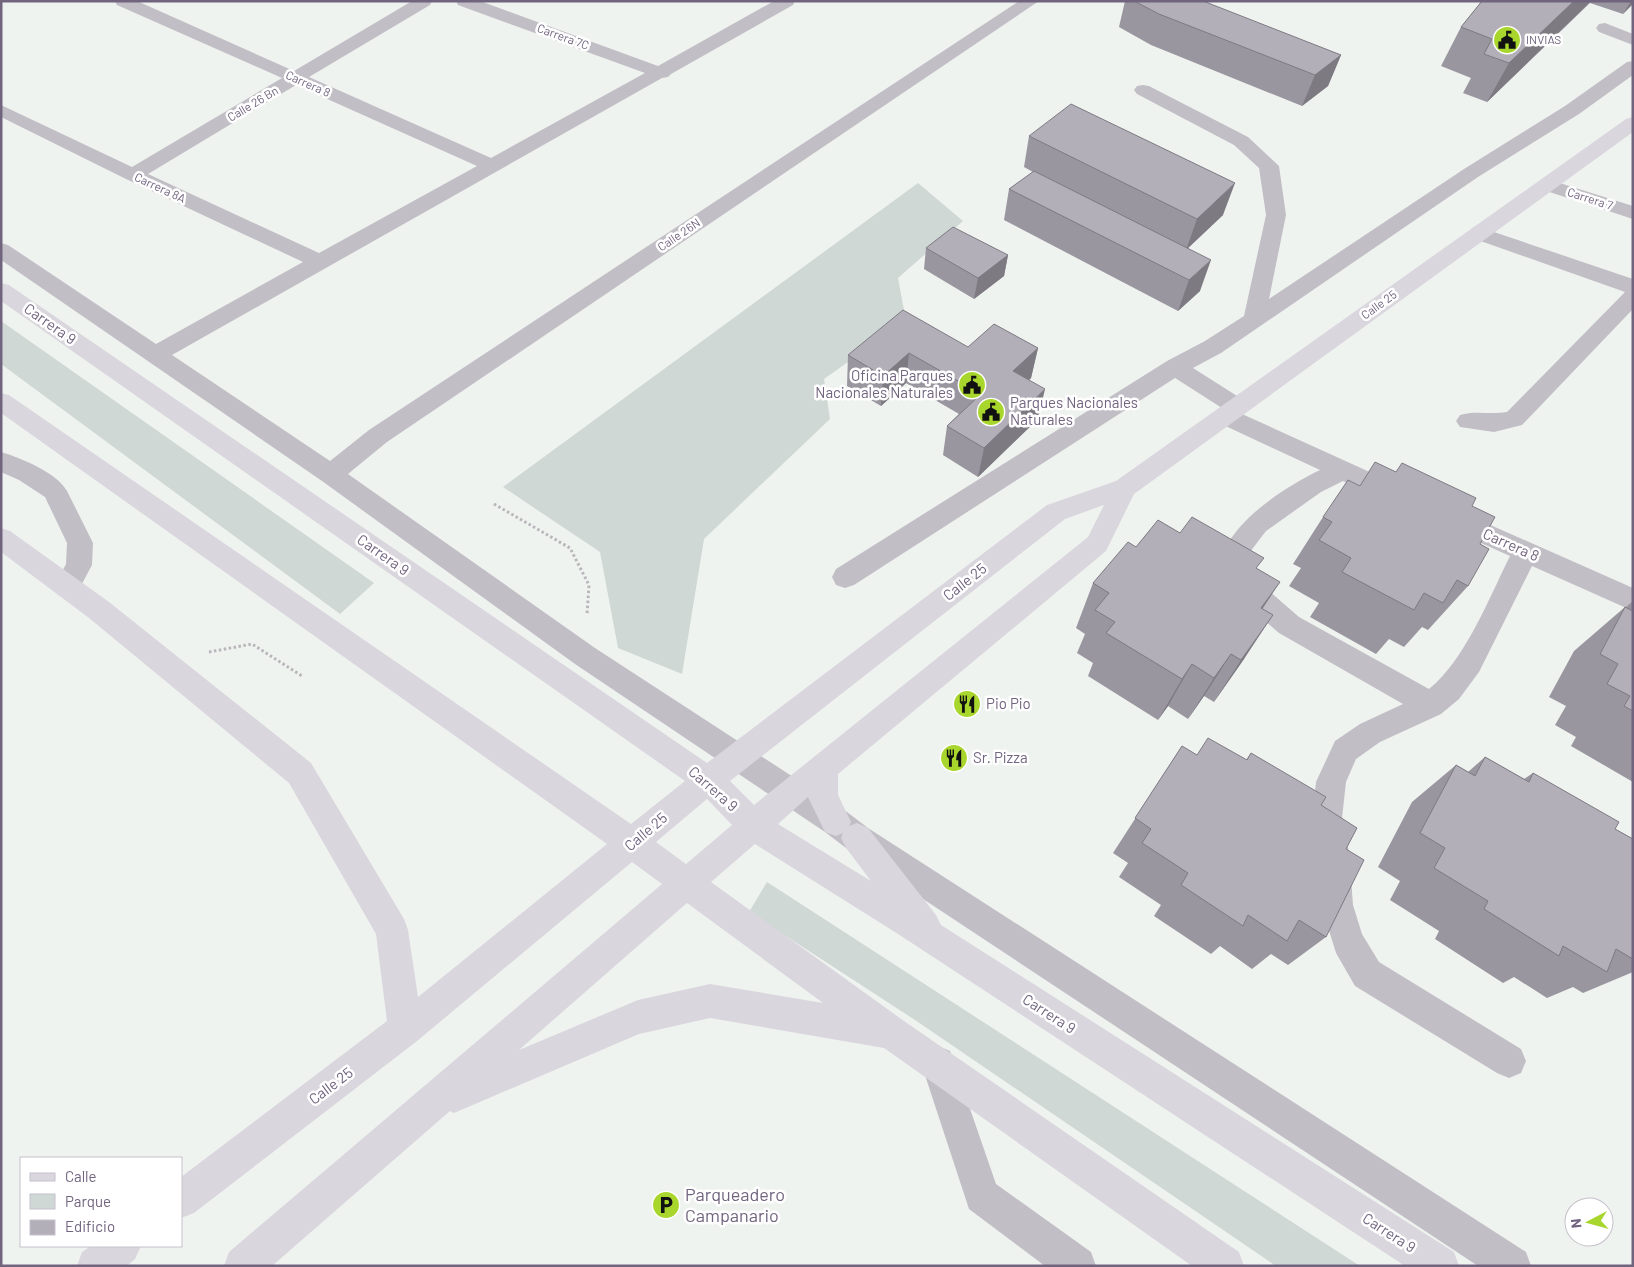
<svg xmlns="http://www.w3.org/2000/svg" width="1634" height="1267" font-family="Barlow,sans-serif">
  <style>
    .green { fill: #cfd8d5 }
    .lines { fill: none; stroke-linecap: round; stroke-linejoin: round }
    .path { stroke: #b8b6bb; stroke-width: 3; stroke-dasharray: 2.5 2.5; stroke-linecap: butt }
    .minor { fill: #c2bec5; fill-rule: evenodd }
    .major { fill: #dad6dd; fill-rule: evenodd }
    .wall { fill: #9a969f }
    .shaded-wall { fill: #7d7a82 }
    .building { fill: #b3afb9; stroke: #7d7a82 }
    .labels { text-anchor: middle; stroke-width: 5; stroke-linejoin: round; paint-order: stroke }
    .far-street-label { font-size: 12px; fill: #71647f; stroke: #fff }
    .far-poi-label { font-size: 12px; fill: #71647f; stroke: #fff; text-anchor: start }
    .street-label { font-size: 15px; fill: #71647f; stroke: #fff }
    .poi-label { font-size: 15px; fill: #71647f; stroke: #fff; text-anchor: start }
    .near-poi-label { font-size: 18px; fill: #71647f; stroke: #fff; text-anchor: start }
  </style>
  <rect width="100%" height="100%" fill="#eff3f0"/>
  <path class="green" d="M918,183L963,221L898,278L906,321L824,379L830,419L704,539L682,674L618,648L600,552L503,487Z
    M1,321L374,583L340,614L1,364Z
    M767,882L1360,1266H1276L915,1020L749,912Z"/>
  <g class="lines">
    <path class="path" d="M494,504L570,548L589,585L587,615
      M209,652L252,644L302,676"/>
    <path class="minor" d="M115,1H137L294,71L412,1H432L430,5L309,77L491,158L645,73L458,5L456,1H480L658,66L774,1H795L793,5L671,74L668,77L662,78L172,355L330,461L369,430L1019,1H1039L387,442L348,474L595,648L847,812L868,828L1526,1252L1531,1266H1478L846,848L825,832L575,664L322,481L1,260V243L8,245L156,344L303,262L126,179L1,117V105L132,167L282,78L117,5ZM296,85L477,166L319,253L148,174Z
      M1605,23L1633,34V45L1599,32L1596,28L1599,24Z
      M1633,61V75L1579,114L1478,177L1221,353L1193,368L1245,401L1249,407L1245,413L1242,414L1405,488L1409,495L1405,502L1396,505L1343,481L1321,492L1266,531L1250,552L1256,572L1269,591L1299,617L1429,689C1465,660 1489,598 1510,556L1443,526L1439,519L1443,512L1452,509L1461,512L1633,588V611L1532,566L1479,672L1459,699L1441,714L1380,742L1356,759L1346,782L1342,818L1349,852L1353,905L1362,934L1379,962L1521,1049L1526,1061L1521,1073L1509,1078L1497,1073L1355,986L1336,953L1321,905L1317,852L1312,818L1316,782L1335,741L1360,724L1403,704L1279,633L1249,607L1230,575L1224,550C1242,515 1285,487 1320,470L1217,422L1213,416L1217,410L1222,408L1175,378L854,585L845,588L836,585L832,577L836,569L1167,361L1205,341L1244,316L1266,215L1259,168L1234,145L1137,94L1134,90L1137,86L1143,85L1149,86L1248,137L1279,166L1286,215L1269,299L1464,169L1565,106L1627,62Z
      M1547,179L1633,206V219L1540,189L1537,185L1540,181Z
      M1479,227L1633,279V309L1522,425L1494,432L1460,427L1456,421L1460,415C1475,410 1491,415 1507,412L1625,292L1472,238L1469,233L1472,228Z
      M1,452C21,458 56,472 67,491L93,543L92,565L76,595L67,598L58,595L54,587L66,564L67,543L45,497L19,480L1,472Z
      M938,1046L950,1051L996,1184L1091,1252L1096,1266H1045L969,1209L921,1063L926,1051Z"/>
    <path class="major" d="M1633,117V132L1134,494L1106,551L838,774V795L851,822L849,826L857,823L868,828L936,915L941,925L1454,1252L1459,1266H1405L898,934L755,844L711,882L904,1021L1239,1252L1244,1266H1192L884,1048L710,1018L639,1034L454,1113L450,1111L272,1266H224L229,1252L662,884L632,862L417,1041L194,1213L181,1218V1177L387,1021L376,934L289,783L89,618L1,552V528L10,531L109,602L311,763L404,919L408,930L418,997L607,844L1,413V393L9,395L631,824L685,781L1,301V283L9,285L707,763L1047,505L1116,481L1626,119ZM1104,505L1088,537L754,805L730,781L1065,519ZM808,797L825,832L836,836L843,833L841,838L846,848L871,881L778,824ZM707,799L732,825L686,864L656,842ZM687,903L823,1003L710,984L638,1000L519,1050Z
      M91,1246H141L135,1259L127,1266H77L82,1252Z"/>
  </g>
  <path class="wall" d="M1125,1H1134L1341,55L1328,86L1302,106L1151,45L1119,27Z
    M1482,1H1633L1623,14L1590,3L1487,102L1463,93L1471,78L1441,66L1461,27Z
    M1029,136L1223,215L1188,248L1200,291L1178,311L1004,220L1009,189L1033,172L1024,167Z
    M926,248L1008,255L1004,276L974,299L924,269Z
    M968,347L1038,348L1031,378L1029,380L1038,419L978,477L943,455L947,426L959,414L906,383L881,406L847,386L848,355Z
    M1395,472L1472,506L1480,544L1468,586L1428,630L1422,627L1404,647L1389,639L1376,654L1310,617L1319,603L1289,586L1301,568L1293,564L1323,517L1360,486Z
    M1180,533L1257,569L1263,609L1244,659L1214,702L1204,696L1188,719L1168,706L1158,720L1088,676L1093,663L1077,653L1085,634L1076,628L1093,583L1136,547Z
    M1633,601V782L1571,746L1576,737L1555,725L1566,706L1549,697L1574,651L1625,607H1626Z
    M1182,746L1196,755L1246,760L1251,753L1321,805L1346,849L1326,937L1288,965L1271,954L1252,969L1220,946L1211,954L1154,916L1161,905L1119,877L1128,863L1113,853Z
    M1485,757L1524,779L1533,773L1615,829L1633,839V972L1583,993L1573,987L1547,998L1514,977L1503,983L1435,939L1439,931L1390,900L1400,881L1378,867L1412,802L1456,765L1468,772Z"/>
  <path class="shaded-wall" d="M1574,1H1591L1487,102L1509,63Z
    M1631,1H1633V4L1623,14Z
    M1341,55L1328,86L1302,106L1315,75Z
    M1235,183L1223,215L1186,250L1197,219Z
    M1008,255L1004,276L974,299L978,278Z
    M1211,260L1200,291L1178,311L1189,280Z
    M1038,348L1031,378L1007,401L1013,371Z
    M909,353L906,383L881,406L883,376Z
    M1045,389L1038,419L978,477L984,448Z
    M1280,582L1251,626L1261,608Z
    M1273,615L1244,659L1214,702L1241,660Z
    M1231,654L1204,696L1188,719L1214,678Z
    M1192,664L1168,706L1158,720L1182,679Z"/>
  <path class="building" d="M1134,1H1203L1341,55L1315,75L1159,14Z
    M1482,1H1574L1509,63L1484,54L1492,39L1461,27Z
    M1071,104L1235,183L1197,219L1029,136Z
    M1034,171L1211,260L1189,280L1009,189Z
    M953,227L1008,255L978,278L926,248Z
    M903,310L968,347L994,324L1038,348L1013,371L1045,389L984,448L947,426L981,394L909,353L883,376L848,355Z
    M1375,462L1396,472L1402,463L1476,498L1472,506L1495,517L1480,544L1489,549L1468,586L1457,580L1443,603L1424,593L1414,610L1342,572L1351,558L1319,540L1332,522L1323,517L1348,480L1360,486Z
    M1192,517L1264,558L1256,568L1280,582L1261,608L1273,615L1241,660L1231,654L1214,678L1192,664L1182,679L1106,633L1115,622L1095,610L1109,593L1093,583L1128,542L1136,547L1158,520L1180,533Z
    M1625,607L1633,611V711L1624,706L1630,696L1607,684L1618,664L1600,654Z
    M1208,738L1247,760L1251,753L1326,797L1321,805L1357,828L1346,849L1364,860L1326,937L1299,920L1287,941L1248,915L1243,926L1181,885L1188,873L1142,843L1151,829L1135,818L1182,746L1197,755Z
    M1485,757L1529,782L1533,773L1619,822L1615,829L1633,839V959L1616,949L1607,972L1563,946L1559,956L1484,909L1488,901L1434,868L1445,848L1420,833L1456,765L1475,776Z"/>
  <defs>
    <g id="civic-disc" transform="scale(1.4375)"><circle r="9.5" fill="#a9d62d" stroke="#fff"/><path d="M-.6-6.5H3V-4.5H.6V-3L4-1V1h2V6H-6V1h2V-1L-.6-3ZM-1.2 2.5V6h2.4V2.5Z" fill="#111"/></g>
    <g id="restaurant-disc" transform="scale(1.4375)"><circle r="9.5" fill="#a9d62d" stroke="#fff"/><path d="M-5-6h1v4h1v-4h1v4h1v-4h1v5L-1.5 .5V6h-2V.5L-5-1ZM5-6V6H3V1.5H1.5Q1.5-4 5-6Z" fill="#111"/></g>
    <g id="parking-disc" transform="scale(1.4375)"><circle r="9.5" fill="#a9d62d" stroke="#fff"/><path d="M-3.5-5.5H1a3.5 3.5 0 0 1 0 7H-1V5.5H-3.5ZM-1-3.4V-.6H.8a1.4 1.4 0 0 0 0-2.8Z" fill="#111"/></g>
  </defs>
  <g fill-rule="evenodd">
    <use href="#civic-disc" x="1507" y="40"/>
    <use href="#civic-disc" x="972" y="385"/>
    <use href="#civic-disc" x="991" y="412"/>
    <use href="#restaurant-disc" x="967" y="704"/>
    <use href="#restaurant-disc" x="954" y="758"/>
    <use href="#parking-disc" x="666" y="1205"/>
  </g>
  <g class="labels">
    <g class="far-street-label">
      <text transform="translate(563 37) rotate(20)" y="4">Carrera 7C</text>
      <text transform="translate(308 84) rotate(24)" y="4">Carrera 8</text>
      <text transform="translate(253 104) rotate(-31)" y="4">Calle 26 Bn</text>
      <text transform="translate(160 188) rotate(25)" y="4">Carrera 8A</text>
      <text transform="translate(1590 199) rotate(18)" y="4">Carrera 7</text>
      <text transform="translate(679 235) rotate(-34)" y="4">Calle 26N</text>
      <text transform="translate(1379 305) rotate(-36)" y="4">Calle 25</text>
    </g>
    <g class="far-poi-label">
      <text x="1526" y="44">INVIAS</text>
    </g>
    <g class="street-label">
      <text transform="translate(50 324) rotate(35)" y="5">Carrera 9</text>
      <text transform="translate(1511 545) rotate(24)" y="5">Carrera 8</text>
      <text transform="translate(383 555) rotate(35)" y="5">Carrera 9</text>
      <text transform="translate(965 582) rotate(-38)" y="5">Calle 25</text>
      <text transform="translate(713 789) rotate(41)" y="5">Carrera 9</text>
      <text transform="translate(646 832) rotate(-40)" y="5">Calle 25</text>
      <text transform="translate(1049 1014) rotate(33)" y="5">Carrera 9</text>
      <text transform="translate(331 1086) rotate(-37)" y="5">Calle 25</text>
      <text transform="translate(1389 1233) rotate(33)" y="5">Carrera 9</text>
    </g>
    <g class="poi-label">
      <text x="953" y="381" text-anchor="end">Oficina Parques<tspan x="953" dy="17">Nacionales Naturales</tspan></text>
      <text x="1010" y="408">Parques Nacionales<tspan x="1010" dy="17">Naturales</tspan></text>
      <text x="986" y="709">Pio Pio</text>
      <text x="973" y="763">Sr. Pizza</text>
    </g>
    <g class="near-poi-label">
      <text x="685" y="1201">Parqueadero<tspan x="685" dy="21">Campanario</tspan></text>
    </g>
  </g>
  <rect width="1634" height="1267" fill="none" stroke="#71647f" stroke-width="5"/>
  <rect x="20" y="1157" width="162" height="90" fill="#ffffff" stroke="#c6c1cc"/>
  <rect x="30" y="1173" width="25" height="8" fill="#dad6dd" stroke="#c6c1cc"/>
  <text x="65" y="1182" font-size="15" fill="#71647f">Calle</text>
  <rect x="30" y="1194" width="25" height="15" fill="#cfd8d5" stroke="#c6c1cc"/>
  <text x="65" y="1207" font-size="15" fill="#71647f">Parque</text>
  <rect x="30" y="1220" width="25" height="15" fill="#b3afb9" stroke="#c6c1cc"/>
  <text x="65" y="1232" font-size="15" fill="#71647f">Edificio</text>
  <g transform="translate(1589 1222) rotate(264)"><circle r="24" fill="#ffffff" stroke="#c6c1cc"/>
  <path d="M0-4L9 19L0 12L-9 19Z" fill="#a9d62d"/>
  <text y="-8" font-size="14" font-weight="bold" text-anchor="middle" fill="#71647f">N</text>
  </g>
</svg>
